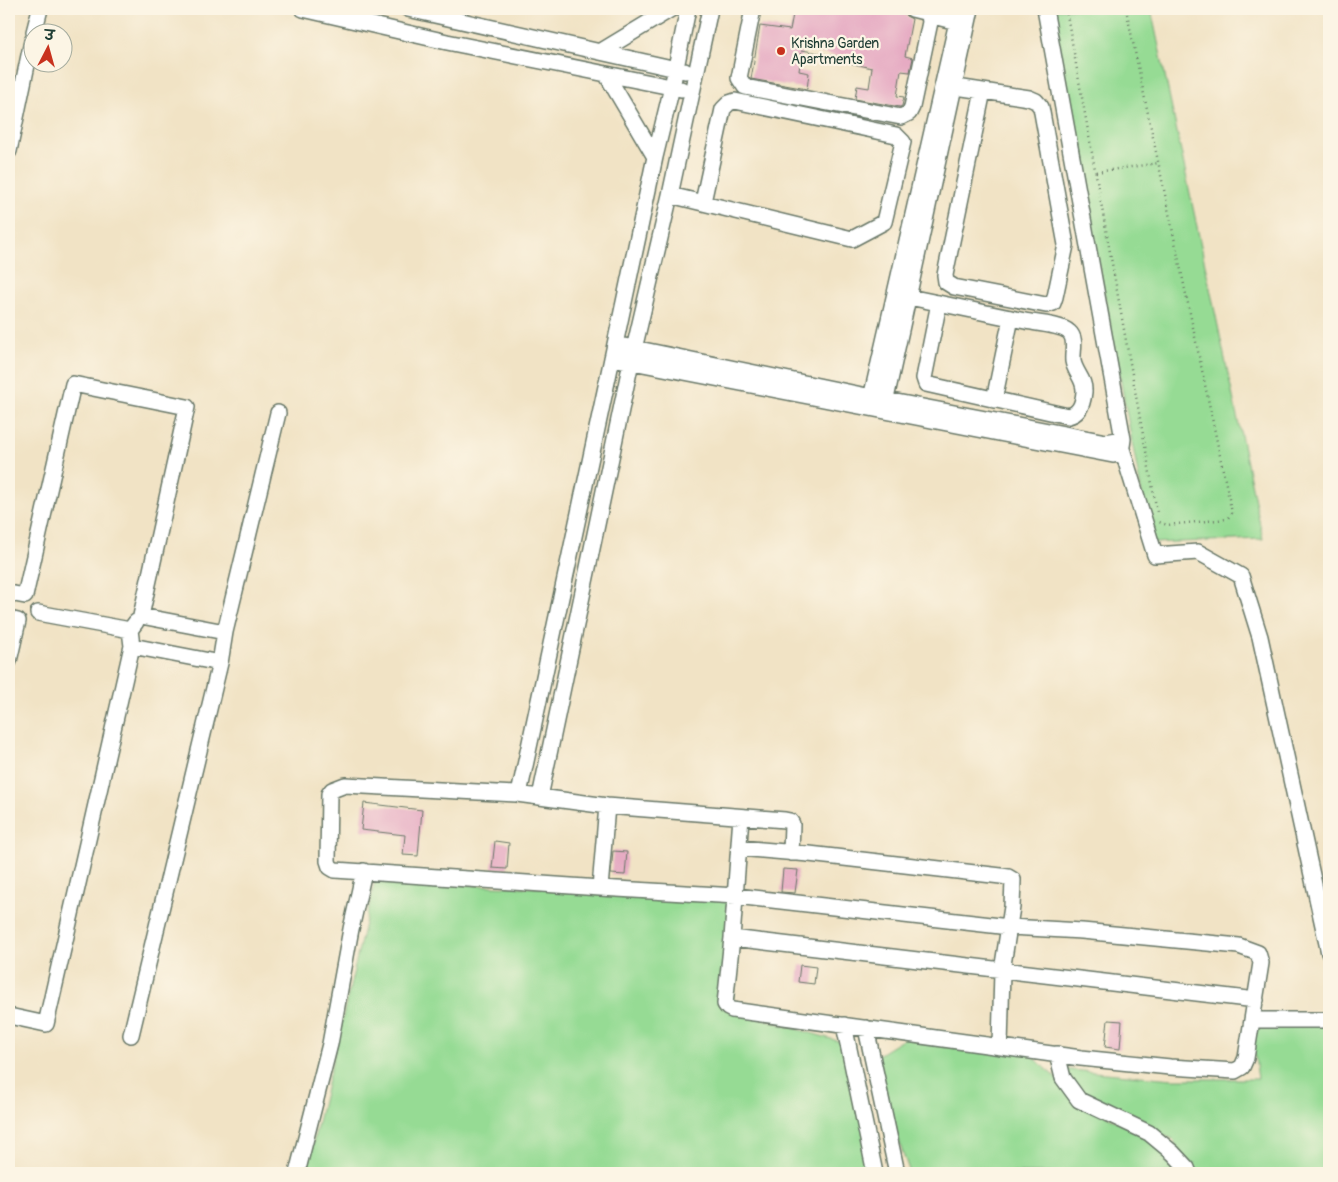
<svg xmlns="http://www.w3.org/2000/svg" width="1338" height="1182" font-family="Pangolin,'Playpen Sans Deva',sans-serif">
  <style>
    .green { fill: #96db94; stroke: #5a8c64 }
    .building { fill: #e6abc3 }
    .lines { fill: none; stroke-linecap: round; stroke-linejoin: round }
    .minor-casing { stroke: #687767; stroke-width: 18 }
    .path { stroke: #687767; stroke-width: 2.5; stroke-dasharray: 1 4; stroke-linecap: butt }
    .minor { stroke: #fff; stroke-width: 15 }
    .poi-dot { fill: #c8321e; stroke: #fcf5e5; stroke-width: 2 }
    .labels { text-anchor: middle; stroke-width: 4.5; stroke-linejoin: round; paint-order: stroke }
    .poi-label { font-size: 14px; fill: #1f3d34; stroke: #fcf5e5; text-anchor: start }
  </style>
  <rect width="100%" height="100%" fill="#fcf5e5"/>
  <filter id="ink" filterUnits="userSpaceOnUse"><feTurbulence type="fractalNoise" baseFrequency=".02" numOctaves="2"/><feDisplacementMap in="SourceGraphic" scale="10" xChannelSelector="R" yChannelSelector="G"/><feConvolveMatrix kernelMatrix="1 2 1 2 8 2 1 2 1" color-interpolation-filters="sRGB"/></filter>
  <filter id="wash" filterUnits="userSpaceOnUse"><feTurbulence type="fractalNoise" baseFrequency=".0096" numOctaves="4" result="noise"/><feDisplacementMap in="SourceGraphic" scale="20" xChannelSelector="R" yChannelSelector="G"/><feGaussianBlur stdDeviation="1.12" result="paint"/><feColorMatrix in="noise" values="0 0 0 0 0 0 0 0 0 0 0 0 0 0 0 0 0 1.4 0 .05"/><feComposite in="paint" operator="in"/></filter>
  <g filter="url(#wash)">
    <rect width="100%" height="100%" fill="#f1e3c5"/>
    <path class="green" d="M1051,9H1151L1263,539L1151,543Z
      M375,881L736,896L733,1010L848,1044L875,1173H306Z
      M1329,1020V1173H1189L1173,1139L1098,1110L1060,1069L1173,1079H1258L1251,1029Z
      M912,1034L1026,1050L1079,1100L1173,1153L1187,1173H910L877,1080L873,1058Z"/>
    <g id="blocks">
      <path class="building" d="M794,9H884L904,13L906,16L912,19L905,56L913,58L910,72L901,71L897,96L904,97L902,106L900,107L855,99L857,86L869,88L872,68L845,62L846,58L802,50L799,71L809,73L807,89L751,79L760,26L790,30Z
        M364,803L422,810L418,856L403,855L405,835L361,830Z
        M495,841L509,843L507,869L492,868Z
        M613,851L627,852L625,875L611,874Z
        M783,869L798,870L795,893L781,892Z
        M800,965L816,967L814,984L798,982Z
        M1108,1020L1122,1021L1120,1049L1105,1047Z"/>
    </g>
  </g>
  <g filter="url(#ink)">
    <use href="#blocks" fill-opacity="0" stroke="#687767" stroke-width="1"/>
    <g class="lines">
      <g class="minor-casing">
        <path id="minor" d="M303,9L447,42L681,89
          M408,9L685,71
          M753,9L739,78L745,87L901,117L909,113L912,107L930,22L929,15L924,12L912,9
          M929,15L957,22
          M34,32L40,9
          M600,52L671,9
          M606,74L655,157
          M954,87L963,88L1029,98L1036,101L1041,107L1066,245L1055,297L1053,303L1046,305L954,287L946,282L945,275L983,91
          M9,151L32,41
          M670,195L852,239L884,222L903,142L896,135L735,101L729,103L723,109L703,202
          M909,297C948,305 986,313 1025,321C1035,323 1062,325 1069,332C1077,339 1072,351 1073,361C1075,373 1085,379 1084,392C1083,403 1080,414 1068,416L926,384L924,378L939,303
          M624,346L886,400L1106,442L1123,439
          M612,358L1113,455C1122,454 1122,447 1123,439L1045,9
          M994,400L1011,318
          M869,407L960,9
          M884,408L971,9
          M1122,449L1155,555L1198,552L1241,576L1260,637L1329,953
          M9,593L25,596L73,384L187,407L141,616L225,632L278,413
          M38,613L130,630L136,622
          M9,619L18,621L9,661
          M220,663L225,632
          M519,794L655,157L672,87L688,9
          M540,797L631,362L670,195L710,9
          M741,817L732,938L1256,1000
          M739,848L809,854L1001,876L1008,877L1013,880L1012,907L1002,971L1000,1046
          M600,888L607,806
          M732,938L725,1004L728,1008L732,1010L1081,1058L1170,1067L1235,1071L1242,1067L1246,1058L1261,963L1258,953L1239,946L1082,931L1009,927L736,896L600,888L335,870L330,867L328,861L329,794L332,790L345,785L517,794L607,806L785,820L790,821L792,824L791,853
          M9,1016L46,1024L132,646L130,630
          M1252,1020H1329
          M844,1025L875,1173
          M866,1028L897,1173
          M131,1035L220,663L132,646
          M1057,1054L1063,1078L1079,1100L1149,1133L1173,1153L1187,1168L1189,1173
          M297,1173L330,1044L351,929L364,871"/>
      </g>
      <path class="path" d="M1066,9L1157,512
        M1126,9L1232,513L1227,519L1167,525L1159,522
        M1096,172L1159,163"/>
      <use href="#minor" class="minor"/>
    </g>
  </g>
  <circle class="poi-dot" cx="781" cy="51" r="5"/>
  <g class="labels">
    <g class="poi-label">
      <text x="791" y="48">Krishna Garden<tspan x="791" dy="16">Apartments</tspan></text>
    </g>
  </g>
  <rect width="1338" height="1182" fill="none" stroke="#fcf5e5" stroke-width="30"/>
  <g transform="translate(48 48) rotate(6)"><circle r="24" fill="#fcf5e5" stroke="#a4ab9e"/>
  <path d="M0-4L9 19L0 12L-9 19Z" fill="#c8321e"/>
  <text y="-8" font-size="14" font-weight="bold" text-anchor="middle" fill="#1f3d34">उ</text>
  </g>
</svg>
